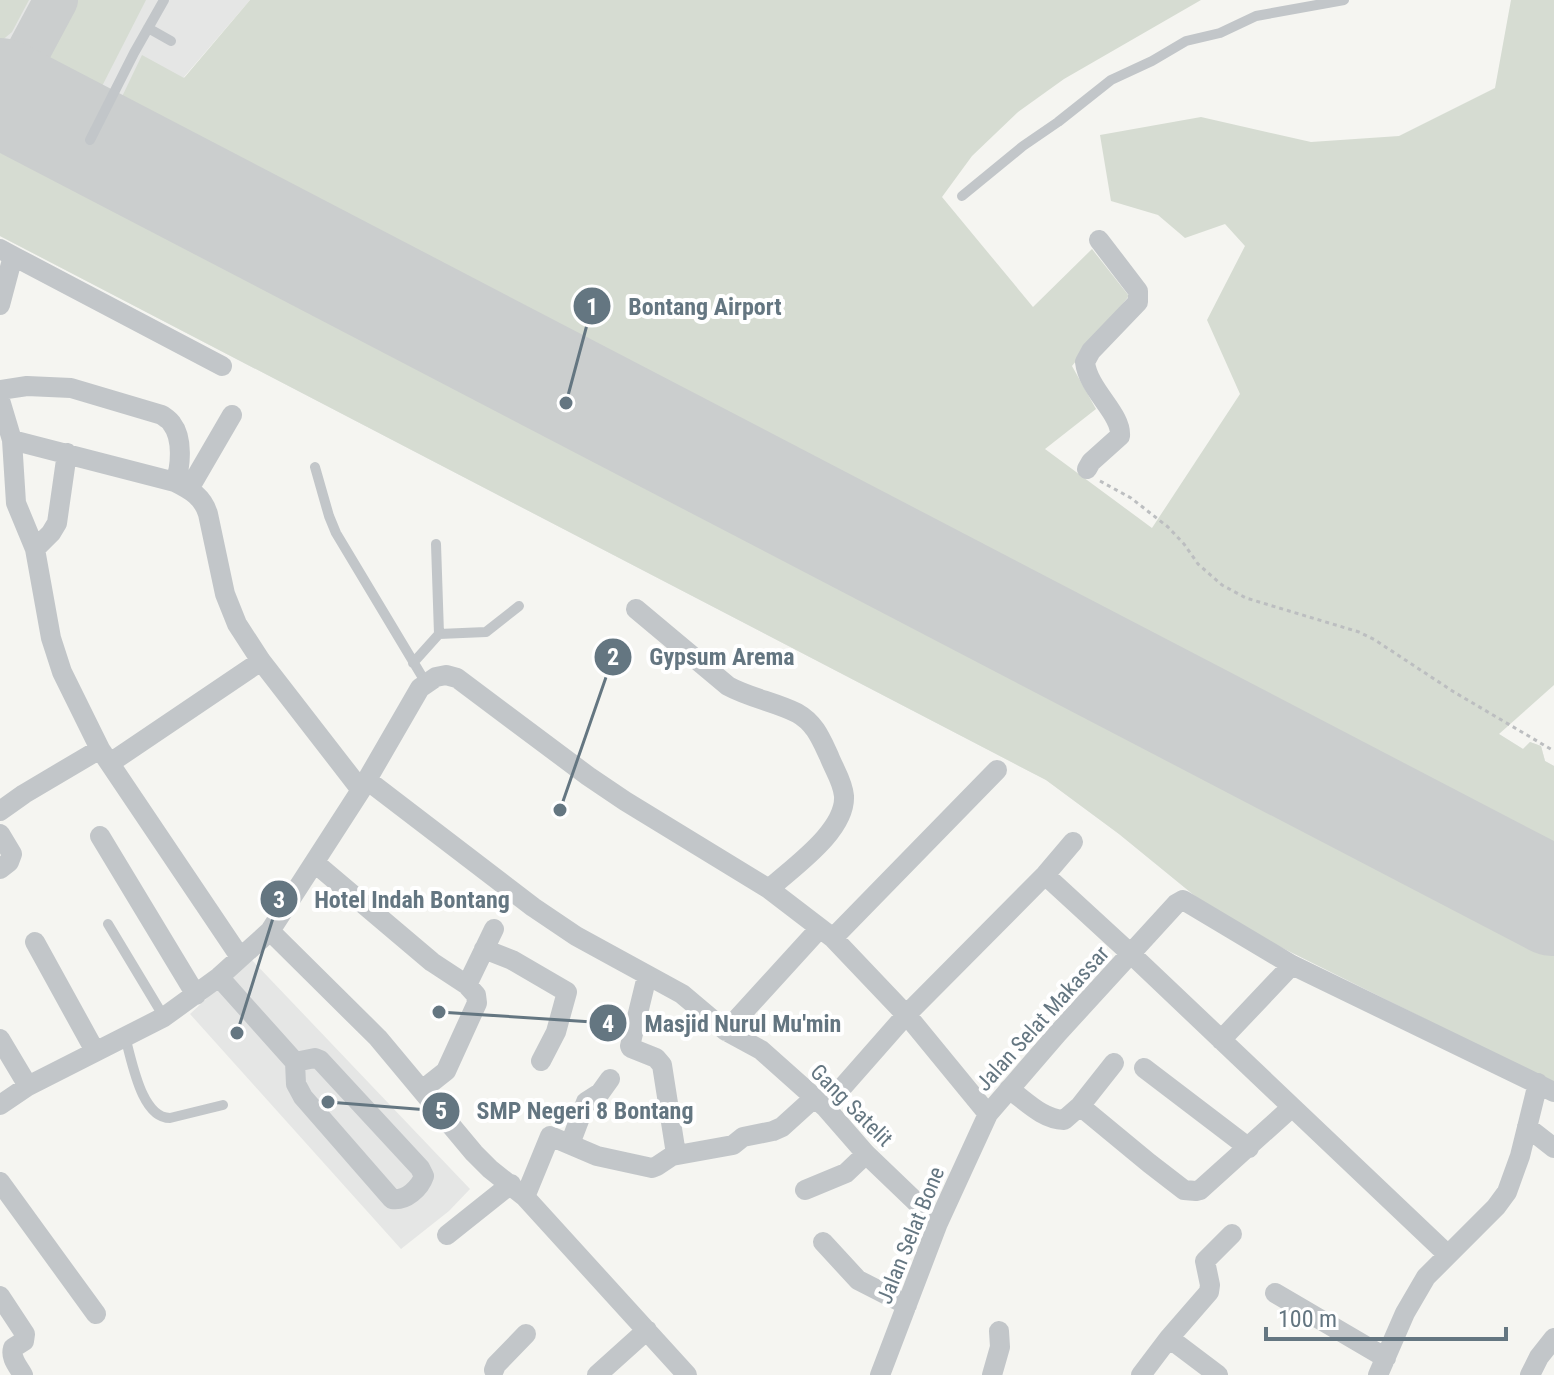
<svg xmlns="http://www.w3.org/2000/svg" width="1554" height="1375" font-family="'Roboto Condensed',sans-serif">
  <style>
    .built { fill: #e5e6e5 }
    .green { fill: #d6dcd2 }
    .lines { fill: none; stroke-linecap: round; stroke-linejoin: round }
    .taxiway { stroke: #cbcece; stroke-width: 44 }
    .runway { stroke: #cbcece; stroke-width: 108 }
    .path { stroke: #bcbec0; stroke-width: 3; stroke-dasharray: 4 4; stroke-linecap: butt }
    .service { stroke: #c2c6c9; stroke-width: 10 }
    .minor { stroke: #c2c6c9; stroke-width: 20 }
    .labels { text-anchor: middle; stroke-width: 8; stroke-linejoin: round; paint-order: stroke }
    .street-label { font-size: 22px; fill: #647681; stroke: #fff }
    .leader { fill: none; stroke: #647681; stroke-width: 3 }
    .callout-dot { fill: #647681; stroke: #fff; stroke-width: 3 }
    .mark-label { font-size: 24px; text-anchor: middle; font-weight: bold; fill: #fff }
    .callout-label { font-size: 24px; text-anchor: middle; font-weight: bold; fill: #647681; stroke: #fff; stroke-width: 8; stroke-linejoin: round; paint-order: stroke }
  </style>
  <rect width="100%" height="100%" fill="#f5f5f1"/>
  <path class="built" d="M0,0H250L184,77L1499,734L1523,749L1530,742L1541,746L1545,761L1554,766V1083L1222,918L1119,834L1046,780L0,236Z
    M250,958L470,1189L449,1211L401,1249L190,1014Z"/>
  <path class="green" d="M0,0H29L12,32L0,42Z
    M66,0H146L97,96C80,104 77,101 61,93C17,71 50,30 66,0Z
    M250,0H1201L1064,79L1018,112L972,156L942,197L1033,307L1092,249L1129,296L1072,366L1096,409L1045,449L1152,528L1240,394L1207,320L1245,246L1225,224L1185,238L1158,215L1111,201L1100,135L1201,117L1311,142L1399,136L1495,88L1511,0H1554V685L1499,734L1523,749L1530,742L1541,746L1545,761L1554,766V870L125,126L118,114V105L142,55L184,78Z
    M0,124L1554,934V1083L1222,918L1119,834L1046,780L0,236Z"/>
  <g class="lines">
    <path class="taxiway" d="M18,71L56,0
      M0,79L18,71L20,85L31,108"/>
    <path class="runway" d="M0,92L1554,902"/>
    <path class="path" d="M1100,481L1131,498L1168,527L1184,544L1198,564L1222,585L1246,598L1359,632L1375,640L1454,692L1554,751"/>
    <path class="service" d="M148,28L171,41
      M90,140L134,53L164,0
      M962,196L1023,146L1058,122L1111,80L1152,61L1186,41L1220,33L1256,16L1344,0
      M315,467L329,516L336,533L426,683
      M436,544L439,634
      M413,663L439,634L486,632L519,606
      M108,924L164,1017
      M125,1037C132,1060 141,1118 170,1118L223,1105"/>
    <path class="minor" d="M0,249L13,256L0,305
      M13,256L222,366
      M0,390L27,386L71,388L162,415C166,418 170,420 172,424C183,438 181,467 175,482
      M0,400L12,440L16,503L35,549L51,638L62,672L100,749L240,957
      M12,440L175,482C191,490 203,497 208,514L225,594L237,624L261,661L361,790
      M1087,469L1091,462L1120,436C1122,414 1088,390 1085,362L1091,351L1138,302V291L1099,240
      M189,489L232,415
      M35,549L51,533L57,523L67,453
      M636,609L728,686C750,698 775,702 797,713C815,723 821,739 829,756C834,769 843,782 844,796C846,831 793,867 769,889
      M110,763L261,661
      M367,780L533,907L576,936L682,994L726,1031L761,1050L825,1107L866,1154L938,1223
      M0,811L24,794L100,749
      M0,834L12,854L9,862L0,869
      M100,836L196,995
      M315,863L432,962L467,985L494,929
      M1045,875L1131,954L1447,1254
      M270,931L378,1038L474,1153L490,1169L525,1197L687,1375
      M833,938L997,770
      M35,942L95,1051
      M484,949L512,960L567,992L556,1032L541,1061
      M647,976L630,1046L631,1048L656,1058L662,1065L676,1154
      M219,977L295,1062L315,1058L320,1060L420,1168L424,1176C420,1188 406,1201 392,1199L303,1097L296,1084L295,1062
      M726,1031L820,928
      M0,1039L28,1086
      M1221,1040L1292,965
      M1144,1068L1249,1148
      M1009,1089C1026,1101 1042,1119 1064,1120L1080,1106L1114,1063
      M422,1090L446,1071L477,1003L476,995L467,985
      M0,1105L28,1086L164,1017L219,977L270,931L361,790L420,688L436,677L446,675L457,678L588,776L625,801L769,889L833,938L910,1019L988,1114
      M1080,1106L1149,1163L1184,1190L1196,1191L1200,1190L1291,1108
      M825,1107L906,1015L1045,875L1073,842
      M1527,1127L1554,1148
      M570,1144L586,1102L600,1093L610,1079
      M0,1182L96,1314
      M805,1190L846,1173L866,1154
      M525,1197L550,1136L597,1156L652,1168L657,1166L672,1156L733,1145L743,1137L773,1131L782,1127L814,1098
      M447,1235L511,1184
      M823,1242L858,1280L907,1305
      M1275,1293L1386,1358
      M0,1296L25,1334L24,1341L13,1348C10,1358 18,1366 23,1375
      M1169,1338L1218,1375
      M494,1370L496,1365L526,1334
      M597,1375L647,1330
      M880,1375L938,1223L988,1114L1058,1033L1176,904L1183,900L1292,965L1554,1092
      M992,1375L1000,1347L999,1331
      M1141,1375L1169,1338L1209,1292L1210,1285L1205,1261L1232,1234
      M1378,1375L1405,1313L1426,1277L1496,1207L1507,1192L1520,1156L1538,1083
      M1530,1375L1539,1357L1554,1338"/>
  </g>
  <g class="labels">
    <g class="street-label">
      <text transform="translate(1042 1018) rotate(-48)" y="8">Jalan Selat Makassar</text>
      <text transform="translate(852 1105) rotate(45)" y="8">Gang Satelit</text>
      <text transform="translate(910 1235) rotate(-68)" y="8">Jalan Selat Bone</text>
    </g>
  </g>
  <path class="leader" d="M566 403L592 306M560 810L613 657M237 1033L279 899M439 1012L608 1023M328 1102L441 1111"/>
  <g class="callout-dot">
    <circle cx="566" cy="403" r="8"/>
    <circle cx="560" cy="810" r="8"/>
    <circle cx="237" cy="1033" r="8"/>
    <circle cx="439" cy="1012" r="8"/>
    <circle cx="328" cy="1102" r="8"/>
    <circle cx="592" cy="306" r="20"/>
    <circle cx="613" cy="657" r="20"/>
    <circle cx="279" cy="899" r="20"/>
    <circle cx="608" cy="1023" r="20"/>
    <circle cx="441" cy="1111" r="20"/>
  </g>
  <g class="mark-label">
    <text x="592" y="315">1</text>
    <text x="613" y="665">2</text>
    <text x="279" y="908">3</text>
    <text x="608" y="1032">4</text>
    <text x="441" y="1119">5</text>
  </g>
  <g class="callout-label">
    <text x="705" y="315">Bontang Airport</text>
    <text x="722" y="665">Gypsum Arema</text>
    <text x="412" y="908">Hotel Indah Bontang</text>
    <text x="743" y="1032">Masjid Nurul Mu'min</text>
    <text x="585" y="1119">SMP Negeri 8 Bontang</text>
  </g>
  <path d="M1266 1327v12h240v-12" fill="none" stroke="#647681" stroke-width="4"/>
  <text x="1278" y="1327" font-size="24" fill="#647681" stroke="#ffffff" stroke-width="6" paint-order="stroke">100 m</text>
</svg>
